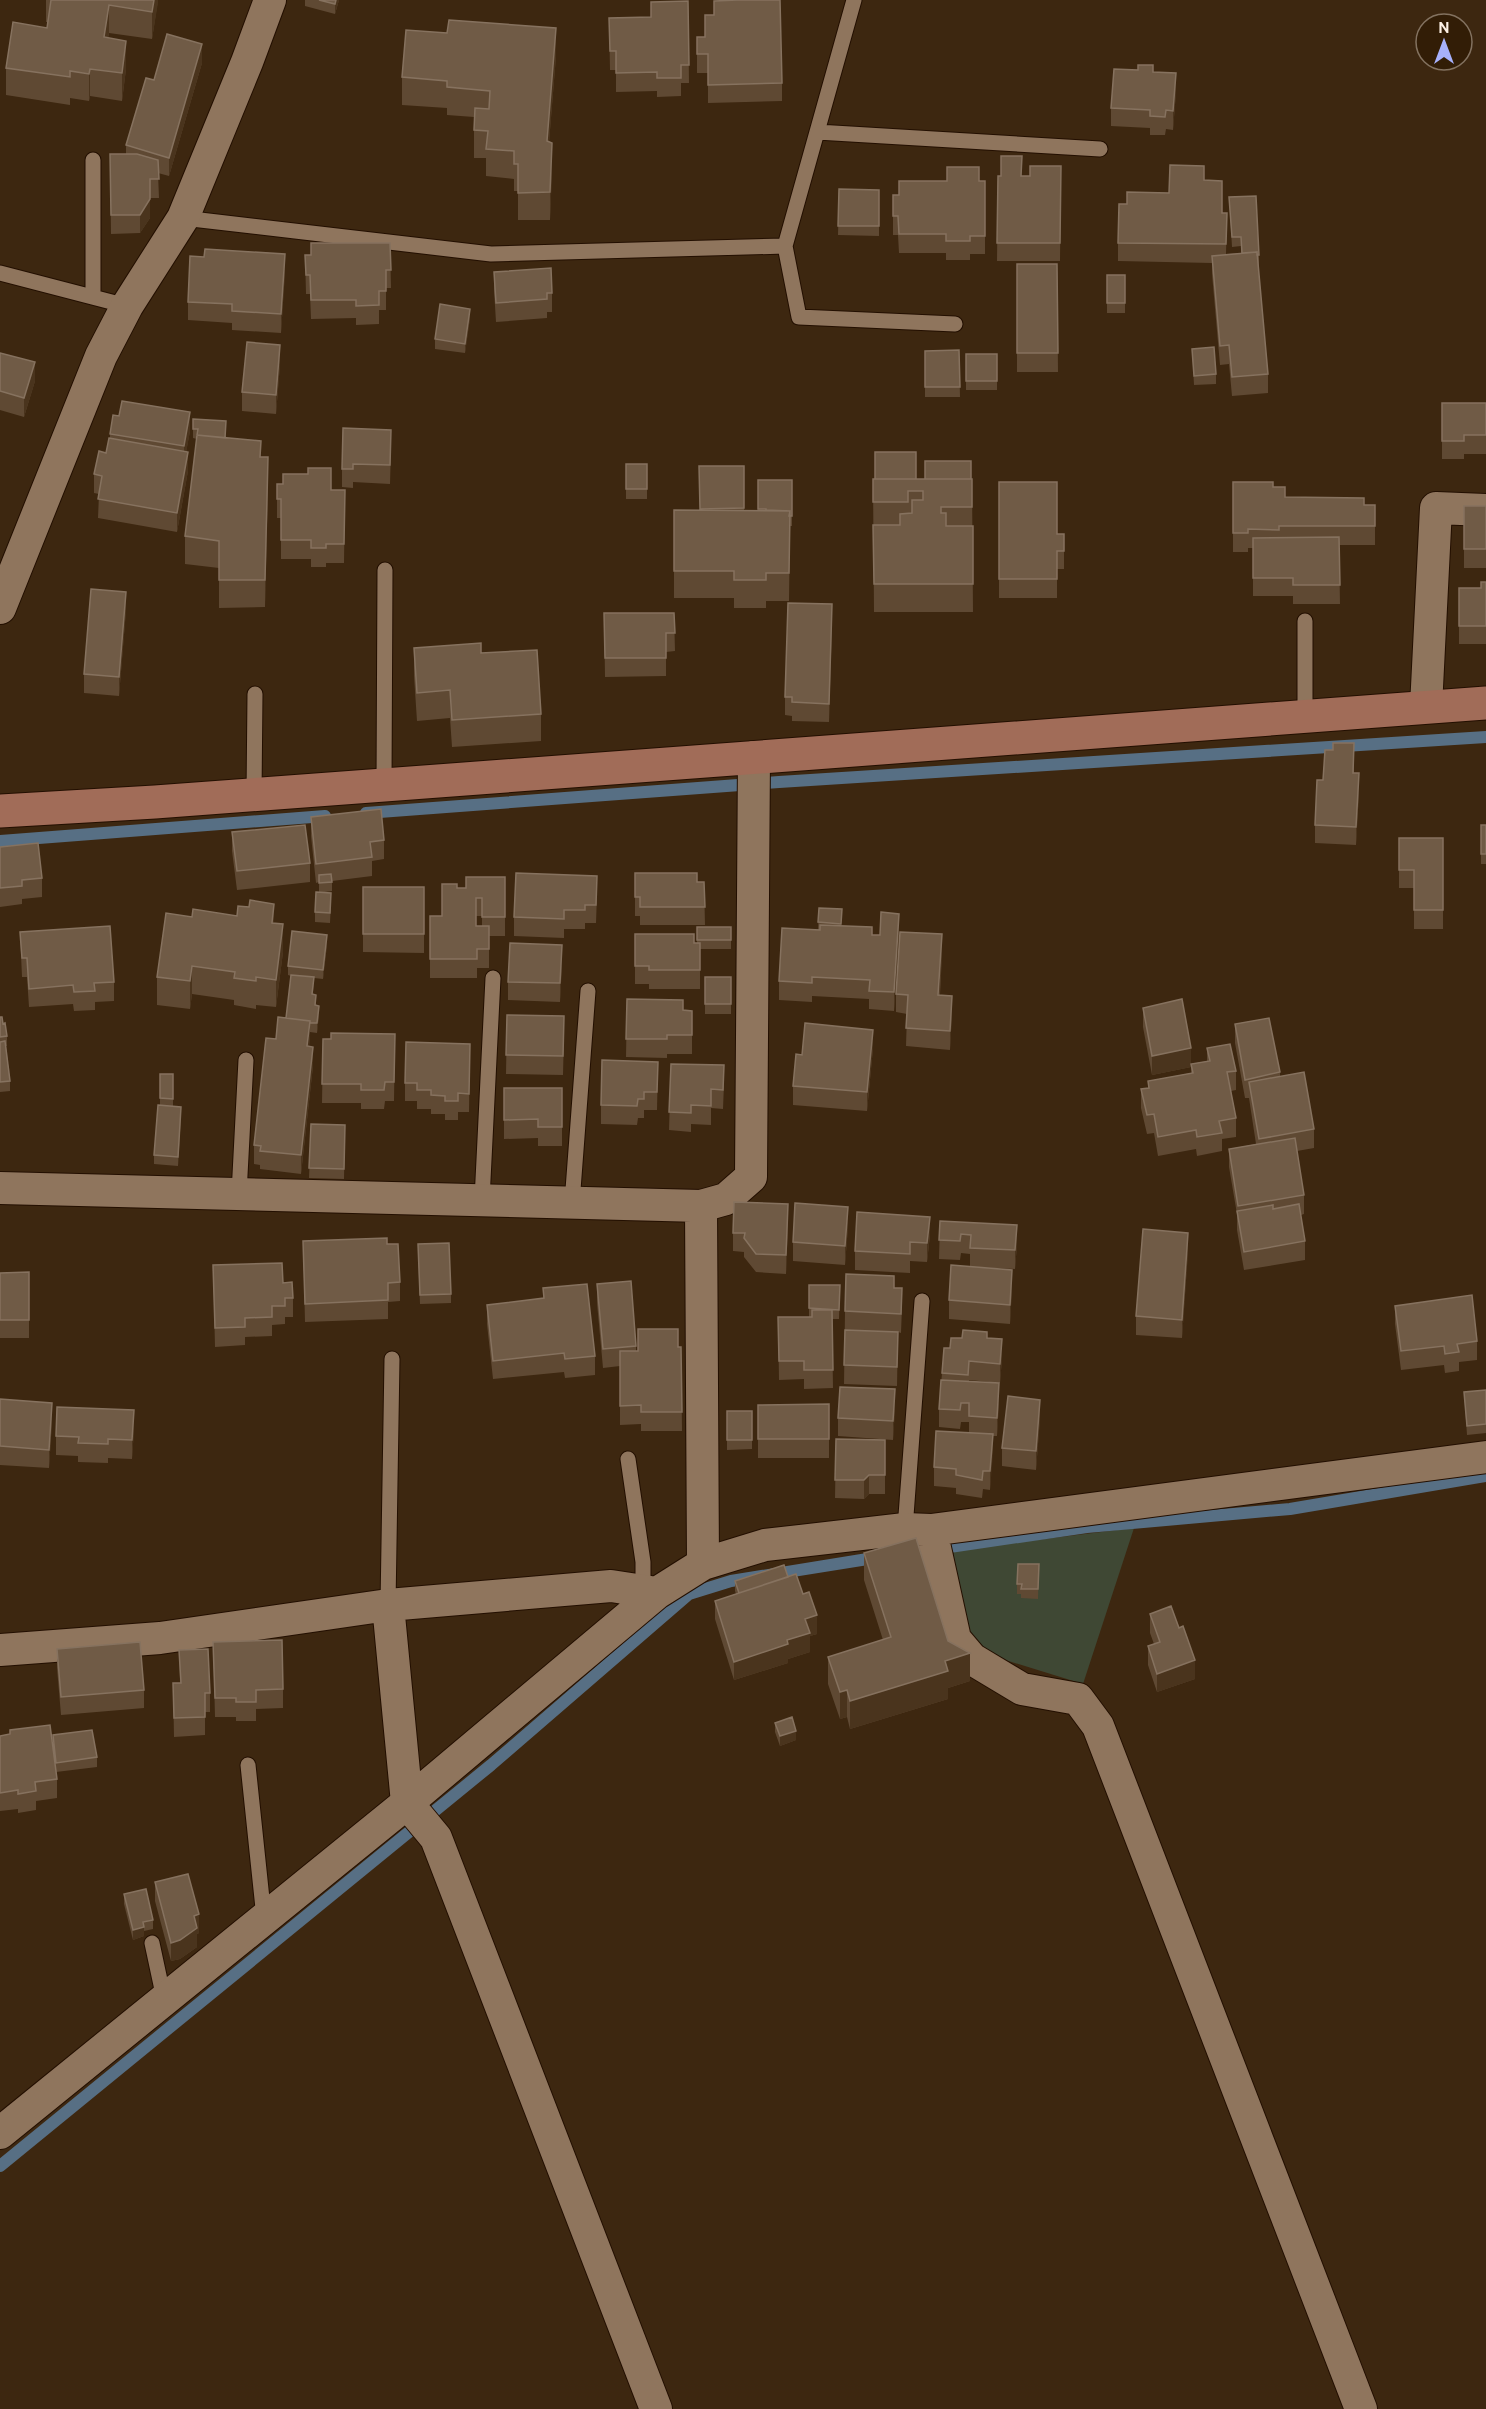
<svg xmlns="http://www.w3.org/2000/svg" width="1486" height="2409" font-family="Cabin,sans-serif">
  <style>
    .green { fill: #3f4834 }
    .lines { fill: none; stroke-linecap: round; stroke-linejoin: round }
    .stream { stroke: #576f84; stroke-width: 12 }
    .lane-casing { stroke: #230f00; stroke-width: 17 }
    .street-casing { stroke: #230f00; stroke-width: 34 }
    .secondary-casing { stroke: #230f00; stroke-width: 35 }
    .lane { stroke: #8f755d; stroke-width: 15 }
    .street { stroke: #8f755d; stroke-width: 32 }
    .secondary { stroke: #a16c58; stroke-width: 33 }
    .wall { fill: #5f4933; fill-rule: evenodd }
    .shaded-wall { fill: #4a341d }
    .building { fill: #705b46; stroke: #86725f; stroke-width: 1.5 }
  </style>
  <rect width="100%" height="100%" fill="#3d2710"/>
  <path class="green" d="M1134,1528L1083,1684L1002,1659L973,1644L948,1568L955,1550Z"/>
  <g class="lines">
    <path class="stream" d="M366,813L779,782L1486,737
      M0,841L325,816
      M936,1549L1087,1527L1290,1509L1486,1476
      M0,2166L491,1765L689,1594L731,1581L880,1557"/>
    <g class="lane-casing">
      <path id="lane" d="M817,132L1100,149
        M93,160V297
        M183,218L491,254L785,246L854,0
        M785,246L799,317L955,324
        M0,273L127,306
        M1305,621V718
        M384,785L385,570
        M254,795L255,694
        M239,1194L246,1060
        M482,1200L493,978
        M572,1203L588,991
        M628,1459L643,1562V1591
        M905,1529L922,1301
        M388,1605L392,1359
        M248,1765L264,1918
        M152,1943L164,1999"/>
    </g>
    <g class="street-casing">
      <path id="street" d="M0,608L101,356L127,306L183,218L247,62L270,0
        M1426,707L1436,508L1486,510
        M0,1188L701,1206L703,1564
        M701,1206L726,1199L751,1177L754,757
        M931,1530L955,1639L972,1659L1022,1689L1078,1699L1098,1726L1361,2409
        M388,1605L407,1803L436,1838L656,2409
        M0,1650L160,1638L388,1605L611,1586L657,1593
        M0,2133L407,1803L657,1593L703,1564L765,1545L905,1529L931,1530L1486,1457"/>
    </g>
    <g class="secondary-casing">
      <path id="secondary" d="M0,811L155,802L1486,703"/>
    </g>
    <use href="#lane" class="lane"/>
    <use href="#street" class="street"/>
    <use href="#secondary" class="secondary"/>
  </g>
  <path class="wall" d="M46,0H158L152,39L109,33L108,38L126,69L122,101L90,96L89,101L70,98V105L6,95V68L47,28L48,22H46Z
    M305,0H339L335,14L305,6Z
    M688,1L689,83H681V96L657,97V91L616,92V70H610L609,18L651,17Z
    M697,37L782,83V101L708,103V73H697Z
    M556,56L549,142L552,171L550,220H518V191H514V179L486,176V158H474V117L447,115V108L402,105V77Z
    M202,63L169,176L158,173L159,198H150V218L140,233L111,234L110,154H126V145L154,80Z
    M1153,72L1176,92L1173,130L1166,129L1165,135H1150V128L1111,126V108Z
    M1061,166L1060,261H997L998,176H1030Z
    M979,181H985V254H970V260H946V253H899L898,235H893V195H899Z
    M839,189L879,190V236L838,235Z
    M1169,193L1222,213H1227L1226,254L1241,253V246L1232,247L1229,197L1259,255V265H1258L1268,374V393L1232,396L1229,364L1220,365L1212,274V263L1118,261V243L1127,204Z
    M390,243L391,288H386V310H379V324L356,325V318L311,319L310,294H306L305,255H311Z
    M204,257L285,272L281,333L232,330V323L188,320V302Z
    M1017,264H1057L1058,372H1017Z
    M494,272L552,293V312H547V318L496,322L494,290Z
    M1107,275H1125V313H1107Z
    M470,318L465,353L435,349V339Z
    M1192,349L1216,374V384L1194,385Z
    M959,350L960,397H925V351Z
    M0,353L35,381L24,417L0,410Z
    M966,354H997V390H966Z
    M280,364L276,414L242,411V392Z
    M1442,403H1486V454H1464V459H1442Z
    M193,419L261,457L268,485L265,607L219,608V568L185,564V536L197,439L193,438Z
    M190,431L186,452L188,471L177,532L98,518L99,494L94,493V474L106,453L110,438V434Z
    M391,448L390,484L353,482V488L342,487V469Z
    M626,464H647V499H626Z
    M699,466H744V510H758V480H792V526H790L789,601H766V608H734V598H674V510H700Z
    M873,479H972L973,612H874Z
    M999,482L1057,534H1064V569H1057V598H999Z
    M1233,482L1273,487L1285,497L1364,505H1375V545H1339L1340,604H1293V596H1253V548H1248V552H1233Z
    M277,484L331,490H345L344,563H326V567H311V559H281V518H277Z
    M1464,506H1486V568H1464Z
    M1486,582V644H1459V588H1481Z
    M126,610L119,696L84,693V674Z
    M604,613H674L675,651L666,652V676L605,677Z
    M832,623L829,722L792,721V716L785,715V697Z
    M414,648L481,653L541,714V741L452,747L450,718L417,721L414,676Z
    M1354,762V773L1359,792L1356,845L1315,843V825L1323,780Z
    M311,817L384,840V859L372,861V876L332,881V891L325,892L331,902L330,923L315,922V912L319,892V882L316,883L311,836Z
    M1481,825H1486V864H1481Z
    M232,832L310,863V882L237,890L232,851Z
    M1399,838H1443V929H1414V888H1399Z
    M0,847L42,878V897L22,899V904L0,907Z
    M635,873L697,882H704L705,925H640V916H635Z
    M505,877V936H489V968H477V978H430V916H442L457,888H466ZM476,916H482V926H476Z
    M363,887H424V953L363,952Z
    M597,895L596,923H585V929H564V938L514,936V917Z
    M819,908L842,909L841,926L872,935H880L899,932L894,1011L869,1009V999L812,996V1002L779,1000V981L818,930Z
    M192,917L274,923L283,952L276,1007L256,1005V1009L234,1005V1000L192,994L190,1009L157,1005V977Z
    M697,927H731V949H700V989H649V984H635V934L697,943Z
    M20,932L114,982V1001L95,1002V1010L74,1011L73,1004L29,1007L27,977H22Z
    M327,945L323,979L314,978L313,994L319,1015L317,1033L310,1032L309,1046L313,1066L301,1174L260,1169V1165L254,1164V1145L276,1039L286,1018L291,976L288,975V966Z
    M942,953L940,995L952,1014L950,1050L906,1046L907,1014L896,1012V994Z
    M562,964L560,1002L508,1000V982Z
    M705,977H731V1014H705Z
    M627,999L683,1010L692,1011V1054H667V1058L626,1057Z
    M1143,1008L1191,1064L1207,1061V1048L1236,1071V1090L1231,1091L1236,1118V1137L1222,1139V1151L1197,1156L1196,1149L1158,1156L1154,1133L1147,1134L1141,1108V1089L1148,1088V1081L1191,1073V1067L1152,1075L1143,1027Z
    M507,1015L564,1035L563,1075L506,1074Z
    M0,1017L7,1036V1046H6L10,1081V1091L0,1092Z
    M1235,1024L1280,1072V1077L1314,1129V1148L1297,1151L1304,1195V1214L1301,1215L1305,1241V1260L1244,1270L1237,1230V1214L1229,1167V1149L1256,1144L1249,1098H1245L1235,1043Z
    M395,1034L394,1101H385L384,1109H361V1103H322L323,1039Z
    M470,1044L469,1112H458V1120H445V1114H431V1109H417V1101H405V1083Z
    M873,1048L867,1111L793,1105V1086L802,1055Z
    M658,1062L657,1110H644V1118H638L637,1125L601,1124V1105Z
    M671,1064L724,1084L723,1109L711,1108V1125L691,1124V1132L669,1130Z
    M160,1074H173V1106L181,1116L178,1166L154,1164V1155L160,1105Z
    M504,1088H562V1146H538V1138L504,1139Z
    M311,1124L345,1125L344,1179L309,1178Z
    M940,1221L1017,1244L1015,1269L970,1267V1254L961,1253L960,1260L939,1259Z
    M788,1223L786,1274L756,1272L744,1257V1252L733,1251V1233Z
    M848,1226L845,1265L793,1261V1242Z
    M930,1235L927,1262L910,1261V1273L855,1270V1251Z
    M303,1241L387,1244L400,1282V1301L388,1302V1319L305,1322Z
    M1188,1252L1182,1338L1136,1335V1316Z
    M418,1254L451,1294V1303L420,1304Z
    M213,1265L283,1283L293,1298V1317H285V1324L272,1325V1336L245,1337V1345L215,1347Z
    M29,1272V1338H0V1273Z
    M597,1284L636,1346V1351L681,1347L682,1431H641V1424L620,1425V1366L603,1368L597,1303Z
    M809,1285H840L839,1319H832L833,1388L804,1389V1379L779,1380L778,1317H809Z
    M543,1288L595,1356V1375L565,1378L564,1372L493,1379L487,1324V1305L543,1299Z
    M894,1288L902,1307L901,1333L898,1332L897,1386L844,1384L845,1311Z
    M1012,1289L1010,1324L949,1319V1300Z
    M1395,1306L1477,1341V1360L1459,1362V1371L1445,1373L1444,1365L1401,1370L1395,1324Z
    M962,1338H987L1002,1358L1000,1383L969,1380V1381L999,1402L997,1436H993L990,1490L983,1489L982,1498L956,1494V1488L934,1486V1467L969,1433V1422H961L960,1429L939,1427V1409L942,1373L950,1348Z
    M1486,1390V1433L1467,1435L1464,1392Z
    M0,1399L52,1422L49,1468L0,1465Z
    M829,1404V1458H758V1405Z
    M895,1408L893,1440L838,1436V1418Z
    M727,1411H752V1449L727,1450Z
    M1040,1418L1036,1470L1002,1466V1448Z
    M134,1429L132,1459L108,1458V1463L78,1462V1456L56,1455V1436Z
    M836,1439L885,1440V1494H869L864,1499L835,1498Z
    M864,1553L948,1641L970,1681L948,1688V1699L850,1729L847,1717L840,1719L828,1684V1657L883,1640L864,1580Z
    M1039,1564L1038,1599L1021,1598V1594H1017V1584Z
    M788,1577L817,1634L810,1636V1652L788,1659V1663L734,1680L715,1619V1601L736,1594L735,1591V1581Z
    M1150,1614L1195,1679L1157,1692L1148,1665V1646L1154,1644L1150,1633Z
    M213,1642L283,1689V1708L256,1709V1721H236V1717H215Z
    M57,1649L144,1690V1708L61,1715L57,1668Z
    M179,1650L210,1693V1712H205V1735L174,1737L173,1683H180Z
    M775,1723L796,1740L780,1746L775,1732Z
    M10,1730L57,1779V1798L36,1801V1810L18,1813V1809L0,1811V1736L10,1735Z
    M53,1735L97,1757V1767L56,1772L53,1744Z
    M155,1882L199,1933L197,1934V1947L180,1959L171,1961L155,1901Z
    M124,1894L153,1920V1929L144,1931V1936L133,1940L124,1904Z"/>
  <path class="shaded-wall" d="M154,0H158V3L152,39V12Z
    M336,0H339L335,14V4Z
    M109,5V33L104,65V37Z
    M556,28V56L547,169V141Z
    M126,41V69L122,101V73Z
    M202,44V63L169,176V158Z
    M90,69V96L89,101V74Z
    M1176,73V92L1173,130V111Z
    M552,143V171L550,220V192Z
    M150,199V218L140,233V215Z
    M285,254V272L281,333V314Z
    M470,309V318L465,353V344Z
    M280,345V364L276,414V395Z
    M35,362V381L24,417V398Z
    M190,412V431L184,465V446Z
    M188,452V471L177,532V513Z
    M268,457V485L265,607V580Z
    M126,592V610L119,696V677Z
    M832,604V623L829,722V704Z
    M1359,773V792L1356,845V827Z
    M274,904V931L272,923Z
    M899,914V932L894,1011V992Z
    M283,924V952L276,1007V980Z
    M942,934V953L938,1014V995Z
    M327,935V945L323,979V970Z
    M562,945V964L560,1002V983Z
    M192,966V994L190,1009V981Z
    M952,996V1014L950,1050V1031Z
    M319,1006V1015L317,1033V1023Z
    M310,1021V1040L307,1065V1046Z
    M873,1030V1048L867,1111V1092Z
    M313,1047V1066L301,1174V1155Z
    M1191,1048V1067L1152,1075V1056Z
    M181,1107V1116L178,1166V1157Z
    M788,1204V1223L786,1274V1255Z
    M848,1207V1226L845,1265V1246Z
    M930,1217V1235L927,1262V1243Z
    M1017,1225V1244L1015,1269V1250Z
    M1188,1233V1252L1182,1338V1320Z
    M1012,1270V1289L1010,1324V1305Z
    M1002,1339V1358L1000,1383V1364Z
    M999,1383V1402L997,1436V1418Z
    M895,1389V1408L893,1440V1421Z
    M1040,1400V1418L1036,1470V1451Z
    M52,1403V1422L49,1468V1450Z
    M134,1410V1429L132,1459V1440Z
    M993,1434V1453L990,1490V1471Z
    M869,1475V1494L864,1499V1480Z
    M817,1615V1634L810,1636V1652L788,1659V1663L734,1680V1662L787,1640L805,1619Z
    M970,1653V1681L948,1688V1699L850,1729V1701L945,1661Z
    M1195,1660V1679L1157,1692V1674Z
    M847,1690V1717L840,1719V1692Z
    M796,1731V1740L780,1746V1736Z
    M199,1914V1933L197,1934V1947L180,1959L171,1961V1943L194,1916Z
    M144,1927V1936L133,1940V1930Z"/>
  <path class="building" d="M51,0H154L152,12L109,5L104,37L126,41L122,73L90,69L89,74L70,71V77L6,68L13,22L47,28Z
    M319,0H336L335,4Z
    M738,0H780L782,83L708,85V54H697V37H705V15H714V1Z
    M688,1L689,65H681V78H657V72L616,73V51H610L609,18L651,17V2Z
    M449,20L556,28L547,141L552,143L550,192L518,193V164H514V151L486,149L488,131L474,130L475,108L489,109L490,91L447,87V81L402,77L406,30L447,33Z
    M167,34L202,44L169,158L126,145L146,78L154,80Z
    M1138,65H1153V72L1176,73L1173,111L1166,110L1165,117L1150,116V110L1111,108L1114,69L1138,70Z
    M110,154H137L158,160L159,179H150V199L140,215H111Z
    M1001,156H1022L1021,176H1030V166H1061L1060,243H997L998,176H1001Z
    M1170,165L1204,166V180L1222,181V213H1227L1226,244L1118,243L1119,204H1127V192L1169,193Z
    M947,167H979V181H985V236H970V241H946V234H899L898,216H893V195H899V181H947Z
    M839,189L879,190V226H838Z
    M1256,196L1259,255H1257V252L1242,253L1241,237H1232L1229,197Z
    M311,243H390L391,270H386V291H379V305L356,306V300H311L310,275H306L305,255H311Z
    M205,249L285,254L281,314L232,311V304L188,302L190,256L204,257Z
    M1257,252L1268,374L1232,377L1229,345L1220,346L1212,256Z
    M1017,264H1057L1058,353H1017Z
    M551,268L552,293H547V299L496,303L494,272Z
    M1107,275H1125V303H1107Z
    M440,304L470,309L465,344L435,339Z
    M247,342L280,345L276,395L242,392Z
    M1214,347L1216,374L1194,376L1192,349Z
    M959,350L960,387H925V351Z
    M0,353L35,362L24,398L0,391Z
    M966,354H997V381H966Z
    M122,401L190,412L184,446L110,434L113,415L119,416Z
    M1442,403H1486V435H1464V441H1442Z
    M193,419L226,421L225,438L197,435L198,429H193Z
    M343,428L391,430L390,465L353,464V469H342Z
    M197,435L261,441L260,457H268L265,580H219V541L185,536Z
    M109,438L188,452L177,513L98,499L102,476L94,474L99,451L106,453Z
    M875,452H916V479H875Z
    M925,461H971V479H925Z
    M626,464H647V489H626Z
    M699,466H744V508L700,509Z
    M308,468H331V490H345L344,544H326V548H311V540H281V499H277V484H283V474H308Z
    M873,479H972V507H941V513H946V526H973V584H874L873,525H900V514L912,513V500H923V491H908V502H873Z
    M758,480H792V516H789L790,511L766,510V509H758Z
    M999,482H1057V534H1064V551H1057V579H999Z
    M1233,482H1273V487H1285V497L1364,498V505H1375V526H1279V530L1248,529V533H1233Z
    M1464,506H1486V549H1464Z
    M674,510L790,511L789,573H766V580H734V571H674Z
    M1339,537L1340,585H1293V578H1253V538Z
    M1481,582H1486V626H1459V588H1481Z
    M91,589L126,592L119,677L84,674Z
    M788,603L832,604L829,704L792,702V697H785Z
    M604,613H674L675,633H666V658H605Z
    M481,643V653L537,650L541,714L452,720L450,690L417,693L414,648Z
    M1333,743H1354L1353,773H1359L1356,827L1315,825L1317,780H1323L1325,750H1333Z
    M381,809L384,840L370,842L372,857L316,864L311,817Z
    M305,825L310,863L237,871L232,832Z
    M1481,825H1486V854H1481Z
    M1399,838H1443V910H1414V870H1399Z
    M38,843L42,878L22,880V886L0,888V847Z
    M516,873L597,876L596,905H585V910H564V919L514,917Z
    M635,873H697V882H704L705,907H640V897H635Z
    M331,874L332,882L319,883V875Z
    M466,877H505V917H482V898H476V926H489V949H477V959H430V916H442V884H457V888H466Z
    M363,887H424V934H363Z
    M316,892L331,893L330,913L315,912Z
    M250,900L274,904L272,923L283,924L276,980L256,977V981L234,978L235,972L192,966L190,981L157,977L166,913L192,917L193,909L237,916L238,906L249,907Z
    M819,908L842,909L841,924L818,922Z
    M881,912L899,914L894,992L869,991L870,980L812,977V983L779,981L782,928L820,930V925L872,927V935H880Z
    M110,926L114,982L94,983L95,991L74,992L73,985L29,989L27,958H22L20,932Z
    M697,927H731V940H697Z
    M292,931L327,935L323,970L288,966Z
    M900,932L942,934L938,995L952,996L950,1031L906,1028L908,995L896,994Z
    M635,934H694V943H700V970H649V966H635Z
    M510,943L562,945L560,983L508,982Z
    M291,975L314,977L312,994L316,995L315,1005L319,1006L317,1023H310V1021L286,1018Z
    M705,977H731V1004H705Z
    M627,999L683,1000V1010L692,1011V1035H667V1039H626Z
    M1182,999L1191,1048L1152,1056L1143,1008Z
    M507,1015L564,1016L563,1056L506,1055Z
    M0,1017H2L3,1024L5,1023L7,1036L0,1037Z
    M278,1017L310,1021L307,1046L313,1047L301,1155L260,1151L261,1146L254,1145L266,1038L276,1039Z
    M1269,1018L1280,1072L1245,1080L1235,1024Z
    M805,1023L873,1030L867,1092L793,1086L796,1054L802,1055Z
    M331,1033L395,1034L394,1082H385L384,1090H361V1084H322L323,1039H331Z
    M5,1041L10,1081L0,1082V1042Z
    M406,1042L470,1044L469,1094L458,1093V1101H445V1096L431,1095V1090H417V1083H405Z
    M1230,1044L1236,1071L1227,1072L1236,1118L1219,1121L1222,1133L1197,1137L1196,1130L1158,1137L1154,1114L1147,1115L1141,1089L1149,1088L1148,1081L1193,1073L1191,1064L1210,1061L1207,1048Z
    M602,1060L658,1062L657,1092H644V1099H638L637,1106L601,1105Z
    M671,1064L724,1065L723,1090L711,1089V1106L691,1105V1113L669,1112Z
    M1304,1072L1314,1129L1259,1139L1249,1082Z
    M160,1074H173V1099L160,1098Z
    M504,1088H562V1127H538V1119L504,1120Z
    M158,1105L181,1107L178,1157L154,1155Z
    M311,1124L345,1125L344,1169L309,1168Z
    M1295,1138L1304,1195L1238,1206L1229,1149Z
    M734,1202L788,1204L786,1255L756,1254L744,1238L745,1233H733Z
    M795,1203L848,1207L845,1246L793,1242Z
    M1299,1204L1305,1241L1244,1252L1237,1211L1273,1205V1209Z
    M857,1212L930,1217L927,1243L910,1242V1254L855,1251Z
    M940,1221L1017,1225L1015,1250L970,1248L971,1235L961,1234L960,1241L939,1240Z
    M1143,1229L1188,1233L1182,1320L1136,1316Z
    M387,1238V1244H398L400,1282L388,1283V1300L305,1304L303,1241Z
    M449,1243L451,1294L420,1295L418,1244Z
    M282,1263L283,1283L292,1282L293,1298H285V1306H272V1317L245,1318V1327L215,1328L213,1265Z
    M951,1265L1012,1270L1010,1305L949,1300Z
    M29,1272V1320H0V1273Z
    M846,1274L894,1276V1288H902L901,1314L845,1311Z
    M631,1281L636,1346L603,1349L597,1284Z
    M587,1284L595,1356L565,1359L564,1353L493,1361L487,1305L544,1298L543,1288Z
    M809,1285H840L839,1310L809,1308Z
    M1472,1295L1477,1341L1457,1344L1459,1352L1445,1354L1444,1346L1401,1351L1395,1306Z
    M812,1310H832L833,1370H804V1361H779L778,1317H812Z
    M638,1329H678V1347H681L682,1412H641V1405L620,1406V1351H638Z
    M845,1330L898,1332L897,1367L844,1365Z
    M963,1330L987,1332V1338L1002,1339L1000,1364L969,1361L968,1375L942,1373L944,1348H950L951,1338H962Z
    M941,1380L999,1383L997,1418L969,1416V1403H961L960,1410L939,1409Z
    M840,1387L895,1389L893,1421L838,1418Z
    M1486,1390V1424L1467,1426L1464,1392Z
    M1008,1396L1040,1400L1036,1451L1002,1448Z
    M0,1399L52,1403L49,1450L0,1446Z
    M829,1404V1439H758V1405Z
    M57,1407L134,1410L132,1440L108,1439V1444L78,1443L79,1437L56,1436Z
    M727,1411H752V1440H727Z
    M936,1431L993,1434L990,1471H983L982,1480L956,1475V1469L934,1467Z
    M836,1439L885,1440V1475H869L864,1480H835Z
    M916,1538L948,1641L970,1653L945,1661L948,1671L850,1701L847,1690L840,1692L828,1657L891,1637L864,1553Z
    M1018,1564H1039L1038,1589H1021L1022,1584H1017Z
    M784,1565L788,1577L739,1593L735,1581Z
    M796,1574L803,1594L809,1592L817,1615L805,1619L810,1633L787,1640L788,1644L734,1662L715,1601Z
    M1171,1606L1179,1628L1183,1626L1195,1660L1157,1674L1148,1646L1160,1642L1150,1614Z
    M282,1640L283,1689L256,1690V1702H236V1698H215L213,1642Z
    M140,1642L144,1690L61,1697L57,1649Z
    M208,1649L210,1693H205V1717L174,1718L173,1683H181L179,1650Z
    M792,1717L796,1731L780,1736L775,1723Z
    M50,1725L57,1779L35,1782L36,1791L18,1794V1790L0,1793V1736L10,1734V1730Z
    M92,1730L97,1757L56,1763L53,1735Z
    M188,1874L199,1914L194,1916L197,1928L180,1940L171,1943L155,1882Z
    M146,1889L153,1920L143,1922L144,1927L133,1930L124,1894Z"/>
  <g transform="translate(1444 42)"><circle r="28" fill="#321d06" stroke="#837260" stroke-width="1.5"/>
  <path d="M0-4.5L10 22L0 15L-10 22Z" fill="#a7b1fc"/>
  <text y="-9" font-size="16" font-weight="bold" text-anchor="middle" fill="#fdf1e6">N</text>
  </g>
</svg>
